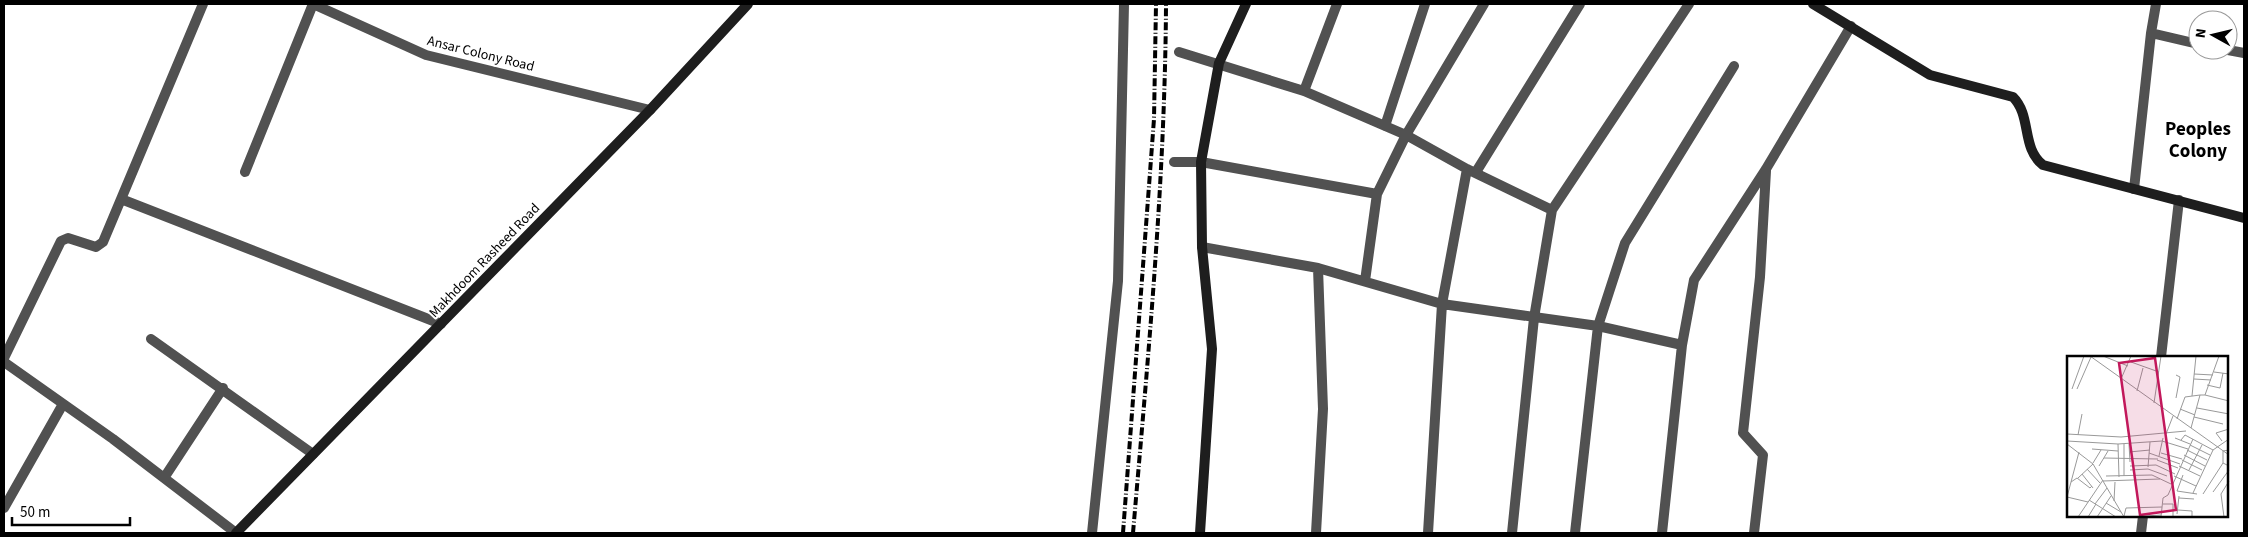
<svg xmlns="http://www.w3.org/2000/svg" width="2248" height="537" font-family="'Source Sans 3',sans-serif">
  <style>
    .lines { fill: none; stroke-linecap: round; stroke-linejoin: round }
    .street { stroke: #515151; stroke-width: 10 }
    .secondary { stroke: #1e1e1e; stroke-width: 10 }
    .rail { stroke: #000; stroke-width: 4; stroke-dasharray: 8 2.5 1 2.5; stroke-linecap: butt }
    .labels { text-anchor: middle; stroke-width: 4; stroke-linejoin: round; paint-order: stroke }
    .street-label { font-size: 14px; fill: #000; stroke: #fff }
    .district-label { font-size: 19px; font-weight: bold; fill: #000; stroke: #fff }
    .inset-road { fill: none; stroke: #999; stroke-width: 1 }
    .view { fill: #c2185b; fill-opacity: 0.15; stroke: #c2185b; stroke-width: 2.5 }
    .inset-edge { fill: none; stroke: #000; stroke-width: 2.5 }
  </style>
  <rect width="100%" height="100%" fill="#fff"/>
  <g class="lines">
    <path class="street" d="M2151,33L2156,4
      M2228,50L2244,53
      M1179,52L1304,91L1406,135L1467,169L1552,210
      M1304,91L1337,4
      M1385,126L1425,4
      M1174,162H1201L1377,194
      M245,172L313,4L426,55L650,110
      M1476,172L1580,4
      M2134,189L2151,33L2198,44
      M121,199L441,324
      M1202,247L1318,268L1442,304L1598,326L1682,345
      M1365,281L1377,194L1406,135L1484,4
      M151,339L313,454
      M2161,357L2179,200
      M4,358L61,241L68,238L96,247L103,242L203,4
      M4,362L113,439L236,533
      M164,478L223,388
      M4,508L63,404
      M1092,533L1118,281L1124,4
      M1316,533L1323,409L1318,268
      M1428,533L1442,304L1467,169
      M1512,533L1534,318L1552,210L1689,4
      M1575,533L1598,326L1625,243L1734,66
      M1662,533L1682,345L1694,280L1766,169L1851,26
      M1754,533L1763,455L1743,433L1760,277L1766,171
      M2141,533L2143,516"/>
    <path class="secondary" d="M1813,4L1930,75L2013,97C2032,116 2021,148 2043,165L2244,218
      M236,533L650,110L748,4
      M1200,533L1212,349L1202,247L1201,162L1219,63L1246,4"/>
    <path class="rail" d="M1123,533L1154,119L1156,4
      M1133,533C1148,357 1165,181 1166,4"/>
  </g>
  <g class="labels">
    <g class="street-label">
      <text transform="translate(481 53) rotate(14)" y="5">Ansar Colony Road</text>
      <text transform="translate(484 260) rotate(-46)" y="5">Makhdoom Rasheed Road</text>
    </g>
    <g class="district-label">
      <text x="2198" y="135">Peoples<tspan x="2198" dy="22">Colony</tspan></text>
    </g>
  </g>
  <g transform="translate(2067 356)">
    <rect width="161" height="161" fill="#fff"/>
    <path class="inset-road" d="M23,0L162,99M36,0L61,10M64,6L92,16M147,16L162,18M127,18L146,19M54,23L64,0M127,23L144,24M140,29L153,32L156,17M5,33L17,0M10,33L24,1M70,35L76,12M138,39L162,45M125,40L129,0M109,42L113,21L109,19M87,47L94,0M130,52L162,58M113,53L128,59M127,61L156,68M110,63L118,41L133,39M124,72L133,39H138L152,0M0,78L54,81L119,75M99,78L106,60M11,79L15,58M108,82L123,88M114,84L118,79L146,94M0,85L51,88L95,85L121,93M155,85L149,77L162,73M0,88L26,108L57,161M51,88L52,121M57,88V120M62,88L63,106M123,89L143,99M25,93L51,95M120,94L140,104M62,96L83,94M82,97L113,108M94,97L115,103M117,99L138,110M92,100L96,82M37,102L91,103M90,104L111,112M115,104L135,114M26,107L34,94M156,107V95L162,94M32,110L41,95M63,110L89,109L108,118M112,110L133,120M81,111L83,86M20,113L33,127M63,114L81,113L100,120M122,114L135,89M15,118L26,132M116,119L110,135L130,138M39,120L85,119L104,128M107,120L129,130M11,122L26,108M36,125L93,123M4,126L10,122L23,132L25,130M146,136L162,114M126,137L146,94L162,83M136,138L156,107L162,110M0,141L12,96M0,141L21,146M112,142L127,143M22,144L49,161M47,145L48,126M39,147L54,156M28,148L40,132M96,148H106V161M111,154L125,155V161M110,158L112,140M57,160L59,152L95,151M11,161L36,124M21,161L29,148M30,161L44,140M62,161L94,159M94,161L96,142L101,139L126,83M157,161L154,138L162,125"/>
    <path class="view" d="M88,2L109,154L73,159L52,7Z"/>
    <rect width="161" height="161" class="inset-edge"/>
  </g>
  <rect width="2248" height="537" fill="none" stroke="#000000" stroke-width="10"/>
  <g transform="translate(2213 35) rotate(278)"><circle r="24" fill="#ffffff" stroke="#999999"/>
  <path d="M0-4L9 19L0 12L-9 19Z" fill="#000000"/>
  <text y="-8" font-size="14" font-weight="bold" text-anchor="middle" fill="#000000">N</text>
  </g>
  <path d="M12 517v8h118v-8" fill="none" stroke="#000000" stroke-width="2.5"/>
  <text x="20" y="517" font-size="15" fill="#000000" stroke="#ffffff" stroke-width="4" paint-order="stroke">50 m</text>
</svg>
